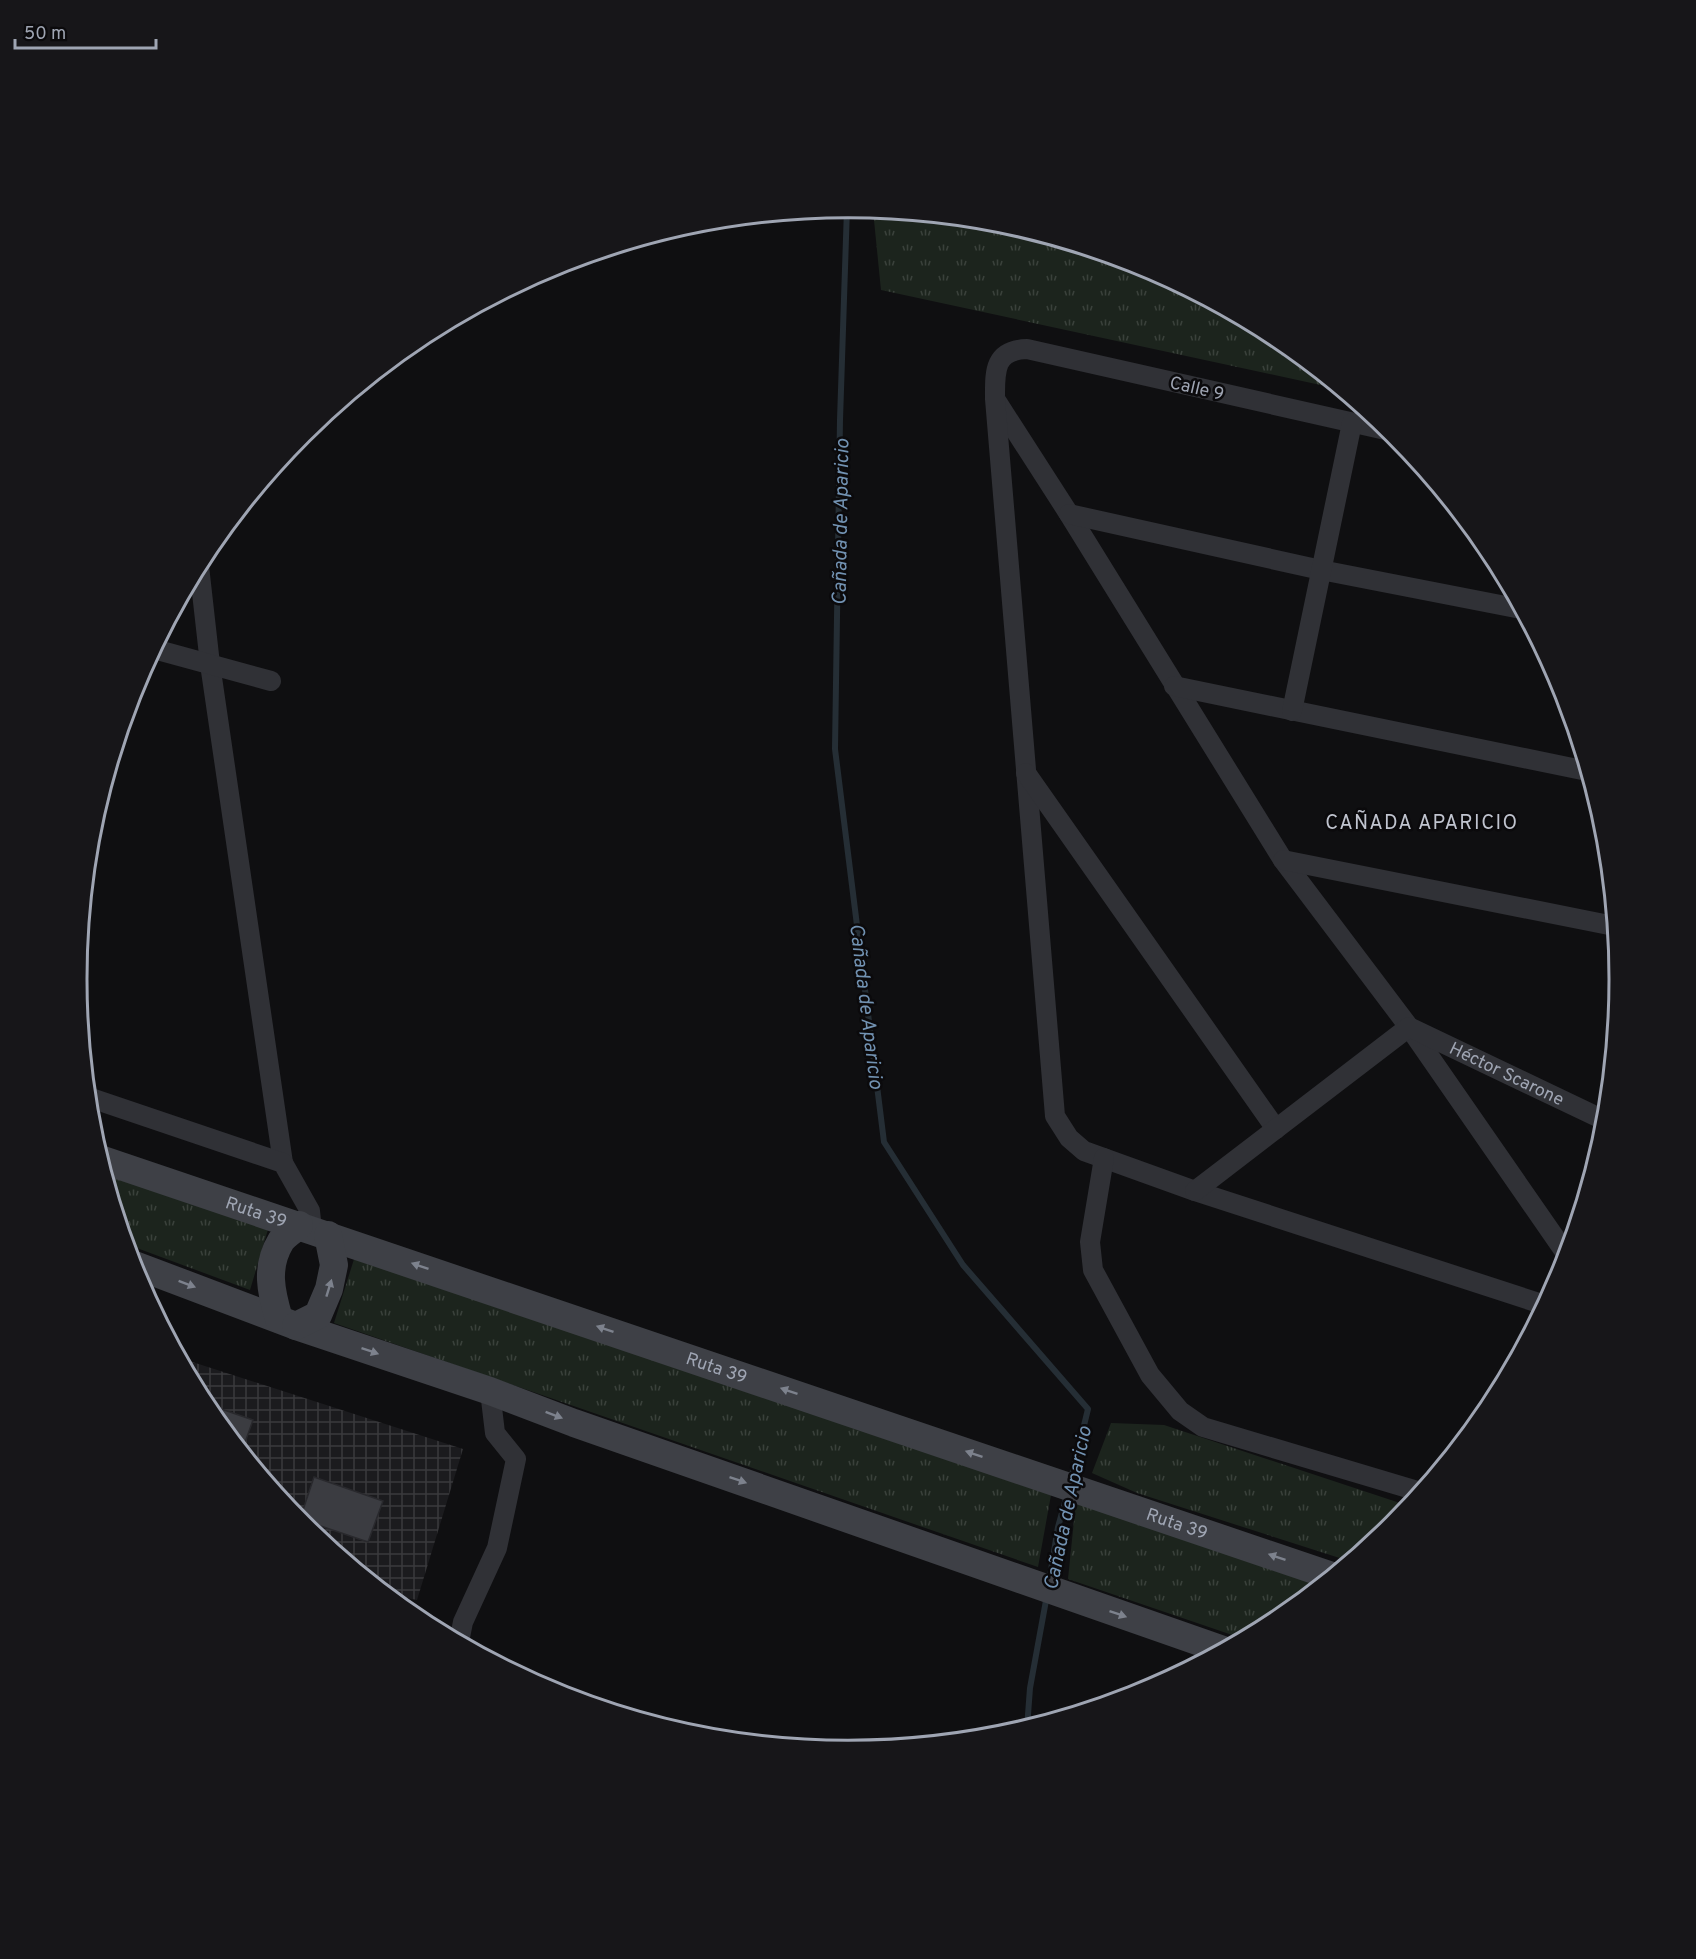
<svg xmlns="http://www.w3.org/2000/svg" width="1696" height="1959" font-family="Overpass,sans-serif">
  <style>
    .industrial { fill: url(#industrial-grid) }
    .grass { fill: url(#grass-tufts) }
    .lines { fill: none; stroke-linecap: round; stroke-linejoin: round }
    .stream { stroke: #252e35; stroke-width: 6 }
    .building { fill: #3b3c41; stroke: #29292d; stroke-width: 1.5 }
    .street { stroke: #303136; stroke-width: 20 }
    .secondary { stroke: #3e4046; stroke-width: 28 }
    .oneway { fill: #7d828d }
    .labels { text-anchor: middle; stroke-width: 5; stroke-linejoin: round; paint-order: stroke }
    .street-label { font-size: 18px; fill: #9fa5b3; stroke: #0b0a0c }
    .water-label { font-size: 20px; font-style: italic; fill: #7292b2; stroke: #0b0a0c }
    .neighbourhood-label { font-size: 20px; letter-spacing: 1.5px; fill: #c0c4cf; stroke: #0b0a0c }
    .rim { fill: none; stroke: #9fa5b3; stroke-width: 3 }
  </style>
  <defs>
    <pattern id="industrial-grid" width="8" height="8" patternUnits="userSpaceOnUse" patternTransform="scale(1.5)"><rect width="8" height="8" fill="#1b1b1e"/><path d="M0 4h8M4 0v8" fill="none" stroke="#39393c"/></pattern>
    <pattern id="grass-tufts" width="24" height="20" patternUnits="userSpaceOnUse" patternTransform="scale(1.5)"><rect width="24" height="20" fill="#1c241d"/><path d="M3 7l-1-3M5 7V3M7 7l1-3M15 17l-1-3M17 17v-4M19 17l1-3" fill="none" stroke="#3a413b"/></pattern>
  </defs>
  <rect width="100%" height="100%" fill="#0f0f11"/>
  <path class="industrial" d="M180,1358L463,1449L417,1600L386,1594L302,1525L206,1408Z"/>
  <path class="grass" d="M873,210L999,223L1144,267L1277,338L1339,389L881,290Z
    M104,1173L269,1226L250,1290L126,1244Z
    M355,1256L1051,1495L1038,1567L334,1323Z
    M1111,1423L1164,1425L1409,1506L1393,1525L1349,1561L1137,1493L1092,1473Z
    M1076,1501L1324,1582L1276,1621L1244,1639L1068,1579Z"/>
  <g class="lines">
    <path class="stream" d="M847,208L840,420L835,749L884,1142L963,1265L1088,1409L1071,1479
      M1049,1582L1058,1527L1067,1495
      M1027,1728L1030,1688L1047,1595"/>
  </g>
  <path class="building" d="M204,1403L253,1420L242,1451L206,1408Z
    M314,1477L383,1501L368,1542L300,1519Z"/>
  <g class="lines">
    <g class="street">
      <path d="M997,402L1069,514L1283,860L1409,1027L1567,1255"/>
      <path d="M1390,431L1027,349C993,350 995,373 995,399L1055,1116L1069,1138L1084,1151L1195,1191L1545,1305"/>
      <path d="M1069,514L1321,570L1521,609"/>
      <path d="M199,566L210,664L283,1163"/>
      <path d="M154,649L271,681"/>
      <path d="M1174,686L1587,771"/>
      <path d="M1292,711L1352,423"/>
      <path d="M1026,773L1276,1129"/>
      <path d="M1283,860L1614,926"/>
      <path d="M88,1097L283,1163L310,1211L312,1230"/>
      <path d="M1104,1158L1090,1242L1093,1270L1150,1375L1180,1411L1203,1427L1421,1492"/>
      <path id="s1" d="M1195,1191L1409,1027L1606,1121"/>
      <path d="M459,1642L463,1622L497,1548L516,1459L495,1433L490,1391"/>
    </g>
    <g class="secondary">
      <path id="s2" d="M100,1159L1332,1576"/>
      <path d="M132,1264L296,1326L490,1391L574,1423L1223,1650"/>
      <path d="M279,1319C271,1292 265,1267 281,1241C285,1235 294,1230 299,1225"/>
      <path d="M296,1326L318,1315L329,1289L334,1265L328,1235"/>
    </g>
  </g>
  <defs><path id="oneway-solid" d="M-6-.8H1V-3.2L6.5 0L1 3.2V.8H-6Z" transform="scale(1.5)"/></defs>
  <g class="oneway">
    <use href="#oneway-solid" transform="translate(420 1266) rotate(-161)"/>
    <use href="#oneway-solid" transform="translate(187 1284) rotate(21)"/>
    <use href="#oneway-solid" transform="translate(329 1288) rotate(-73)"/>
    <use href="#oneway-solid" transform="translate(605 1329) rotate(-161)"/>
    <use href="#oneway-solid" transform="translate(370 1351) rotate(19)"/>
    <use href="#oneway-solid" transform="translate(789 1391) rotate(-161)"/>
    <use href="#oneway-solid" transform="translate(554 1415) rotate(21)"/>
    <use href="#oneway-solid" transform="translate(974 1454) rotate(-161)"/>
    <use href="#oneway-solid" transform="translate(738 1480) rotate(19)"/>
    <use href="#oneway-solid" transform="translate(1277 1557) rotate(-161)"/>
    <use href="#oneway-solid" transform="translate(1118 1614) rotate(19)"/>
  </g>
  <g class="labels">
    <g class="street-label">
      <text transform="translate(1197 388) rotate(13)" y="6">Calle 9</text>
      <text dy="6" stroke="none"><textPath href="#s1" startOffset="378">Héctor Scarone</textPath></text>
      <text dy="6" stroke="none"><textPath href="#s2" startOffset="165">Ruta 39</textPath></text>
      <text dy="6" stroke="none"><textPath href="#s2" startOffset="651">Ruta 39</textPath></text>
      <text dy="6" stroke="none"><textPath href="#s2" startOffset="1137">Ruta 39</textPath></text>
    </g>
    <g class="water-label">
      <text transform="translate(840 522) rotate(-89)" y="7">Cañada de Aparicio</text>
      <text transform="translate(867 1006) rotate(83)" y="7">Cañada de Aparicio</text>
      <text transform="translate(1067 1508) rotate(-78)" y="7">Cañada de Aparicio</text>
    </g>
    <g class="neighbourhood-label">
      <text x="1422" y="829">CAÑADA APARICIO</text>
    </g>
  </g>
  <path d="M0 0H1696V1959H0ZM87 979a761 761 0 1 1 1522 0a761 761 0 1 1-1522 0Z" fill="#171619" fill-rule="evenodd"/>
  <path class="rim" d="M87 979a761 761 0 1 1 1522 0a761 761 0 1 1-1522 0Z"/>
  <path d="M15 39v9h141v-9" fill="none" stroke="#9fa5b3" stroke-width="3"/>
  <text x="24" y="39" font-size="18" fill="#9fa5b3" stroke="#0b0a0c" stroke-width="4.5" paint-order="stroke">50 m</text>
</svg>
